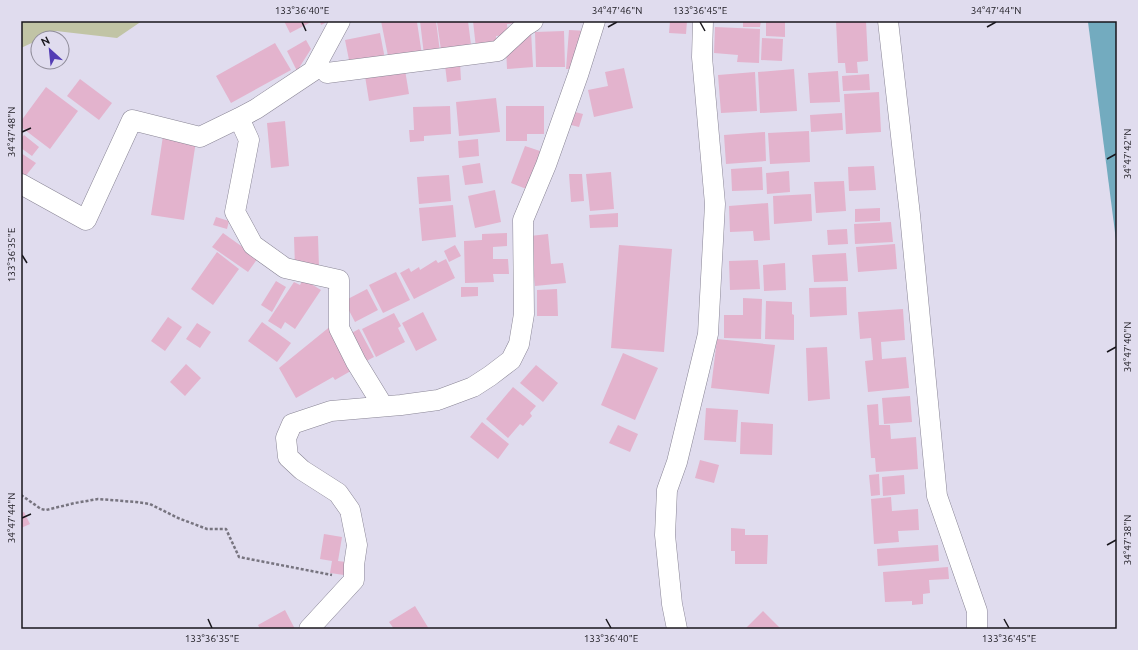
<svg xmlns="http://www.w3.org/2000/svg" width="1138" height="650" font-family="Ubuntu,sans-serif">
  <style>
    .green { fill: #c1c4a5 }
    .water { fill: #73abbf }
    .building { fill: #e3b3cd }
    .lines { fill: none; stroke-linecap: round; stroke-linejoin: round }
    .street-casing { stroke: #898595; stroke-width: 21 }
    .path { stroke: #77747f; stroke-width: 2.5; stroke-dasharray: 3 2; stroke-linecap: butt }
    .street { stroke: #fff; stroke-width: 20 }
    .ticks { fill: none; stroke: #18161c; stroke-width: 1.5 }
    .neatline { fill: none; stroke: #18161c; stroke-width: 1.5 }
    .ticks-label { font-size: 10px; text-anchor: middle; fill: #18161c }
  </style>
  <rect width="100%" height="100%" fill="#e0dcee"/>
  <path class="green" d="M21,21H142L117,38L56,31L41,38H38V40L21,48Z"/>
  <path class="water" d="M1088,21H1117V248L1088,22Z"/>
  <path class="building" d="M284,21H313L290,33Z
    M320,21H329L321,25Z
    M381,21H406L417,22L422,55L389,61Z
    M420,21H436L440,52L424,55Z
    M444,21H468L471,45L441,50L437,22Z
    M473,21H524V22L507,24L508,35L496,36L497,45L476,48Z
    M670,21H687L686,34L669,33Z
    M743,21H761L760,27H743Z
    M766,21H785V37L766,36Z
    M836,21H866L868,61L857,62L858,73H846L845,63H838Z
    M715,27L760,29L759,63L737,62L738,55L714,53Z
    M569,30L587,31L574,69H566Z
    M531,31L533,67L507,69L506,48Z
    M564,31L565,67H536L535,32Z
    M380,33L385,59L350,65L345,40Z
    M762,38L783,39L782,61L761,60Z
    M306,40L311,49L297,71L287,51Z
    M275,43L291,70L231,103L216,76Z
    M460,63L461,80L447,82L445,65Z
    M624,68L633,108L594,117L588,90L608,86L605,72Z
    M794,69L797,111L760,113L758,72Z
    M405,70L409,94L369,101L365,76Z
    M838,71L840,102L810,103L808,73Z
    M755,72L757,111L721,113L718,75Z
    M869,74L870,90L843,91L842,76Z
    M80,79L112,103L99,120L67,96Z
    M46,87L78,111L50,149L21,127V121Z
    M879,92L881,132L846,134L844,94Z
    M496,98L500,132L459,136L456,102Z
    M450,106L451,134L424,136V141L410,142L409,130H414L413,107Z
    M506,106H544V134H527V141H506Z
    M575,112L583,114L579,127L571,125Z
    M842,113L843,130L811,132L810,115Z
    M285,121L289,166L271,168L267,123Z
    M809,131L810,162L770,164L768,133Z
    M765,132L766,161L726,164L724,135Z
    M24,135L39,147L32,156L21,148V139Z
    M163,136L196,141L184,220L151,215Z
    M478,139L479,156L459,158L458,141Z
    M525,146L543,152L529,190L511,183Z
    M21,153L36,163L24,178L21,176Z
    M480,163L483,183L465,185L462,166Z
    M874,166L876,190L849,191L848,167Z
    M762,167L763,190L732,191L731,169Z
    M789,171L790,192L767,194L766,173Z
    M611,172L614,209L590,211L586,174Z
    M569,174H582L584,201L571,202Z
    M449,175L451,201L419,204L417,177Z
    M844,181L846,211L816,213L814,182Z
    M495,190L501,222L475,228L468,196Z
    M811,194L812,221L774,224L773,196Z
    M768,203L770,240L754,241L753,231L730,232L729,206Z
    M453,205L456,237L422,241L419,208Z
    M880,208V221L855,222V209Z
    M618,213V227L590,228L589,215Z
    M216,217L229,221L227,229L213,225Z
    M891,222L893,242L855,244L854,224Z
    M847,229L848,244L828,245L827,230Z
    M223,233L258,258L248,272L212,247Z
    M507,233V246L493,247V259H508L509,274H493L494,282L465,283L464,241L482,240V234Z
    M548,234L551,264L563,263L566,283L535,286L530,236Z
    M318,236L319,268H295L294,237Z
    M895,244L897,269L858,272L856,247Z
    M455,245L461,256L449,262L444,251Z
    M619,245L672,249L664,352L611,348Z
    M217,252L239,269L213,305L191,289Z
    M846,253L848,281L814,282L812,255Z
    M446,259L455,278L414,299L400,273L409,268L411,272L419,267L420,270L436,260L438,263Z
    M758,260L760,289L730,290L729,261Z
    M785,263L786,290L764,291L763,265Z
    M396,272L410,300L383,313L369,285Z
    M303,279L321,290L295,329L285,322L281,329L268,321L294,282L300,285Z
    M276,281L286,287L272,312L261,305Z
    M461,287H478V296L461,297Z
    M846,287L847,315L810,317L809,288Z
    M367,289L378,310L355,322L344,301Z
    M557,289L558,316H537V290Z
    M743,298L762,299L761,339L724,338V315H743Z
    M766,301L792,302V314L794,315V340L765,339Z
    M903,309L905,340L881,342L882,359L906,357L909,388L868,392L865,361L873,360L871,338L860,339L858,312Z
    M423,312L437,340L416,351L402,323Z
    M394,313L401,326L398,328L405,342L376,357L362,329Z
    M168,317L182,327L165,351L151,341Z
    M262,322L291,343L277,362L248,341Z
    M197,323L211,332L200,348L186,339Z
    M332,325L356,368L335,380L333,377L296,398L279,368Z
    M359,329L374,357L361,364L346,336Z
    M717,339L775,345L769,394L711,388Z
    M827,347L830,399L808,401L806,348Z
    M623,353L658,368L635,420L601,405Z
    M186,364L201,378L185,396L170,382Z
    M536,365L558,383L543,402L520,383Z
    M513,387L536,406L530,413L532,416L523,426L520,424L508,438L486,419Z
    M910,396L912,422L884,424L882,398Z
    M878,404L879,425H890L891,439L916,437L918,469L876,472L875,458H871L867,405Z
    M706,408L738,410L736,442L704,440Z
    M482,422L509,444L498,459L470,437Z
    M741,422L773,424L772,455L740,454Z
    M618,425L638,434L630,452L609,443Z
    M700,460L719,465L714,483L695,478Z
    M879,474L880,495L871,496L869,475Z
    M904,475L905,494L883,496L882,477Z
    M891,497L892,511L918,509L919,530L898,531L899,542L874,544L871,499Z
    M24,512L30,524L21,528V513Z
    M731,528L745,529V535H768L767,564H735V551H731Z
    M324,534L342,537L338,561L346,562L344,575L330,573L332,561L320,559Z
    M938,545L939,561L878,566L877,549Z
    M948,567L949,579L929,580L930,593L923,594V604L912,605V601L885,602L883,572Z
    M415,606L429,629H394L389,622Z
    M285,610L295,629H260L258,625Z
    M763,611L781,629H745Z"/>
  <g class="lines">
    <g class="street-casing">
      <path id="street" d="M888,21L910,215L937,496L977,611V629
        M327,73L498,51L525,26L533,21
        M239,118L249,140L235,212L253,245L285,268L339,280V328L356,362L383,406
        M21,184L86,220L132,120L200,137L239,118L256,109L313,71L340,21
        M309,629L354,580V565L357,545L350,510L338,493L302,470L288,457L286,438L292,424L331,411L401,405L438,400L473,387L490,376L511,360L519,344L524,314L523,220L546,165L578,75L595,21
        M677,629L672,604L665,535L667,490L677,462L708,334L715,204L702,57L703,21"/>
    </g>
    <path class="path" d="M21,495L41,509L46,510L75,503L98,499L136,502L150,504L178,518L207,529H226L239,557L332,575"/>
    <use href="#street" class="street"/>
  </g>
  <path class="ticks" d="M302,22L306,31M700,22L705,31M608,27L617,22M987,27L996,22M22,132L31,128M1107,159L1116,154M22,255L27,263M1107,352L1116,347M22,518L31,514M1107,545L1116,540M208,619L212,628M606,619L611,628M1004,619L1009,628"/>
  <rect width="1138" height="650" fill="none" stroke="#e0dcee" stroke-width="44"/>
  <g transform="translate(50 50) rotate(333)"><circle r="19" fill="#e0dcee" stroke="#908d9a"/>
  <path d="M0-3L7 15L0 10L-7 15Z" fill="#533cb4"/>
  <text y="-6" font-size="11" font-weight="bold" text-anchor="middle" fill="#18161c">N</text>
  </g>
  <rect x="22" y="22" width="1094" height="606" class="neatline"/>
  <g class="ticks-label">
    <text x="302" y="14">133°36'40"E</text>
    <text x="617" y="14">34°47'46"N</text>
    <text x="700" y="14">133°36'45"E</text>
    <text x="996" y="14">34°47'44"N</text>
    <text transform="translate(11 132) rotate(-90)" y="4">34°47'48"N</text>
    <text transform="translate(1127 154) rotate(-90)" y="4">34°47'42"N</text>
    <text transform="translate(11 255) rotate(-90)" y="4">133°36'35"E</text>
    <text transform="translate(1127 347) rotate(-90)" y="4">34°47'40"N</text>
    <text transform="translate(11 518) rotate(-90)" y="4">34°47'44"N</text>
    <text transform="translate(1127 540) rotate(-90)" y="4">34°47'38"N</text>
    <text x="212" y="642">133°36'35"E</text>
    <text x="611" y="642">133°36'40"E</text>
    <text x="1009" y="642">133°36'45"E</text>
  </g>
</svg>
